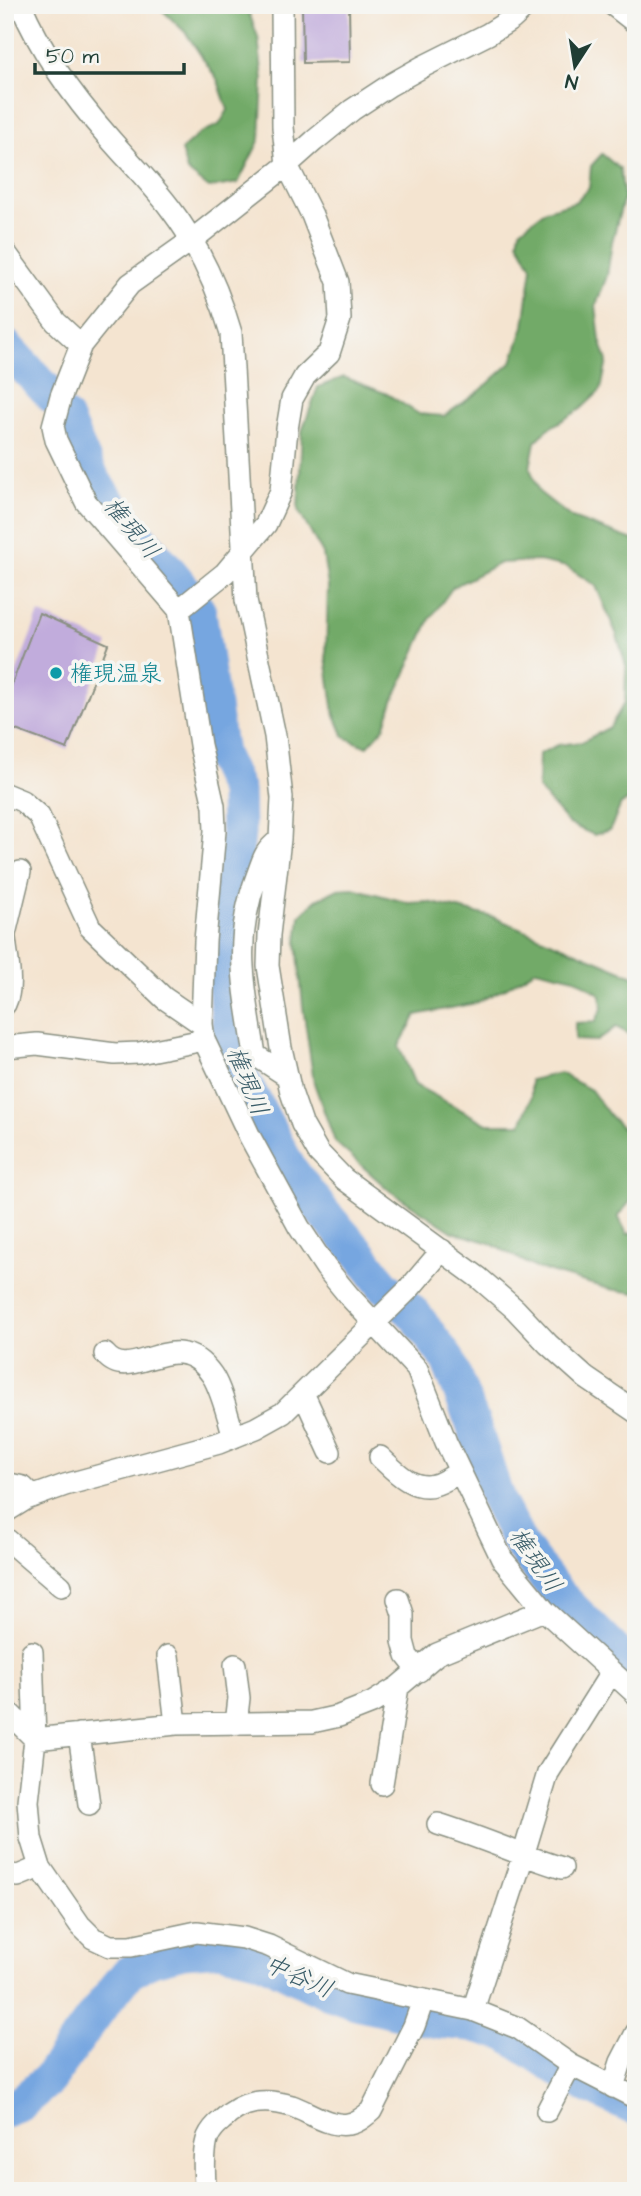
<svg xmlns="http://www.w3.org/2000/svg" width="641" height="2196" font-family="'Architects Daughter','Klee One',sans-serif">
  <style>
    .forest { fill: #72aa68; stroke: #48744e; stroke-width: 2 }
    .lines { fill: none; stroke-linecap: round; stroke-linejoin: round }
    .river { stroke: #76a6e0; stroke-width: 35 }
    .building { fill: #c1acdc }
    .minor-casing { stroke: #8a9082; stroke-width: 24 }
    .minor { stroke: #fff; stroke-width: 21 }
    .culture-dot { fill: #0f9aa8; stroke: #f6f6f2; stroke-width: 2.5 }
    .labels { text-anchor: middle; stroke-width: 7; stroke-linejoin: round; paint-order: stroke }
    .culture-label { font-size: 23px; fill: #0d838f; stroke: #f6f6f2; text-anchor: start }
    .water-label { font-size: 24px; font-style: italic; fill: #395c68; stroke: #f6f6f2 }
  </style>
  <rect width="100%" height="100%" fill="#f6f6f2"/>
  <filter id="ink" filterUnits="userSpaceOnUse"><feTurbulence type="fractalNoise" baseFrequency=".0143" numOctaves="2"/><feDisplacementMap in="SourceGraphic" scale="14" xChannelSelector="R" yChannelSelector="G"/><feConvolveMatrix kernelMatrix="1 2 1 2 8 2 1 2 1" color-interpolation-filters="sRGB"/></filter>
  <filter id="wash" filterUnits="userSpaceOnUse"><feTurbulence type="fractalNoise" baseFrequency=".00686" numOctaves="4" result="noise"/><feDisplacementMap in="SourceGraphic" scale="28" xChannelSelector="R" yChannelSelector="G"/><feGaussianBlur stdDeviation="1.57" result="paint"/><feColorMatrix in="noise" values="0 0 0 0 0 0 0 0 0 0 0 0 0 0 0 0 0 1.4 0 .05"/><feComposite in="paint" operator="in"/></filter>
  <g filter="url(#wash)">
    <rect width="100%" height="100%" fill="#f4e4d0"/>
    <path class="forest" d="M157,5H246L258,37L263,80L260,139L238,183L209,188L187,171L181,150L200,133L219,125L228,110L218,81L186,33Z
      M602,154L620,169L624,197L612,242L607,276L596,305L600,340L607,361L601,390L581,409L548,429L535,442L530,468L539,492L572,518L636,541V797L621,804L610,830L594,835L569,824L538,789L539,754L558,745L582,742L610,727L625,702L626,666L617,635L596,586L567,567L539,561L500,563L453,587L430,619L393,701L384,728L367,747L344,737L334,713L326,657L328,586L323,554L298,510L302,431L318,387L344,377L387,394L419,414L444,416L481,390L512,362L524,326L532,267L518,241L520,230L546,210L575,202L589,188L591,166Z
      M353,888L409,903L428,902L493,917L636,977V1025L629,1034L616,1027L597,1041L575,1040V1023L595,1022L602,1009L601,995L575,978L536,969L506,988L476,1003L416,1015L399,1046L415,1085L487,1124H521L531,1098V1080L560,1073L591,1090L610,1116L636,1141V1195L618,1216L627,1234L636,1232V1293L609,1289L536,1268L490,1243L453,1232L390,1191L335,1142L314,1083L303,1007L297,942L300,916L316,900L338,889Z"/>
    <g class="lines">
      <path class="river" d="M5,346L52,396
        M65,418C78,448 89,478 110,504C138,541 175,571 199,612L220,754L237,791L238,832L234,874L223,924L222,960L232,1050L240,1074L289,1168L325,1215L360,1254L382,1284L415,1315L448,1360L473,1424L498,1501L521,1546L558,1594L636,1672
        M5,2110L18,2105L48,2080L102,2005L128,1973L152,1959L183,1951L221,1948L260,1958L330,1993L356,2002L437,2021L471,2024L506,2034L574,2079L636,2109"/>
    </g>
    <g id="blocks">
      <path class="building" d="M302,5H349L350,62L303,63Z
        M39,613L108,644L67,749L5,726V702Z"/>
    </g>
  </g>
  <g filter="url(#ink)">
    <use href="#blocks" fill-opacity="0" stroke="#8a9082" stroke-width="2"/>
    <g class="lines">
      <g class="minor-casing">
        <path id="minor" d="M21,5C42,55 75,99 110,139C130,162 152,184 170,208C199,246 218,288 231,333L246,600L275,736L282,798L280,839L269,935L268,966L281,1048L291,1092L302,1124L318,1152L344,1179L479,1278L515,1309L548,1344L586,1378L636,1412
          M527,5L512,19L488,34L422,67L390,85L352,110L314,141L287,165L192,240L130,284L81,345L61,396L53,426L56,440L86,502L179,610L200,745L214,806L215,831L205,941L202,1024L204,1040L250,1137L299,1227L326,1268L349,1296L417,1369L446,1442L502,1559L544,1610L636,1694
          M613,5L636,23
          M5,252L56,322L81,345
          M179,610L225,573L266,524L281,491L287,429L292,399L305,376L329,353L340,319L338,282L312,215L287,165L283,127L282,5
          M5,794L22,801L39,816L90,927L164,998L202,1024
          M279,840C263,853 264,858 257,876C232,942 245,989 255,1055L287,1076
          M5,934L20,872
          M5,938C7,959 14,985 5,1004
          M5,1047L37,1044L115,1054L139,1053L204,1040
          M105,1354C132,1387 175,1321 212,1375C221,1388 229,1420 234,1437
          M304,1395L330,1452
          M380,1457C394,1470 412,1491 434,1485C443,1483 452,1476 460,1472
          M5,1483L23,1487L32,1496
          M5,1512L26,1499L65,1485L219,1443L256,1428L283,1413L409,1289L442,1250
          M5,1538L61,1586
          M398,1599L403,1614V1641L407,1656L419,1671
          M32,1652L35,1739L28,1801L31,1838L40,1867L80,1925L93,1938L110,1946H131L197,1932L244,1938L269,1946L347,1984L473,2010L518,2028L571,2065L636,2098
          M168,1656L176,1724
          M235,1665L239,1698L236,1724
          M5,1709L35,1739
          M79,1734L89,1804
          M35,1739L176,1724L312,1722L339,1716L372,1703L398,1687L437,1654L544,1610
          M382,1784L398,1687
          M438,1824C480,1837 520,1855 562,1868
          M5,1874L18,1876L40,1867
          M473,2010L523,1856L548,1773L611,1673
          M613,2087L621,2062L636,2033
          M547,2111L571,2065
          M205,2191C205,2174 202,2153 208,2137C211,2130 217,2124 222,2120C243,2100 265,2098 292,2106C309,2112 329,2127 348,2124C357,2123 364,2117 371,2111L414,2026L423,2000"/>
      </g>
      <use href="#minor" class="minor"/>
    </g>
  </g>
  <circle class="culture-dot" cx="56" cy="673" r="7"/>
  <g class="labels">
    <g class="culture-label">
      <text x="70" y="681">権現温泉</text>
    </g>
    <g class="water-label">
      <text transform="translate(132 528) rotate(50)" y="8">権現川</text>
      <text transform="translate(248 1081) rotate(68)" y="8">権現川</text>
      <text transform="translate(536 1560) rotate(55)" y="8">権現川</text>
      <text transform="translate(299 1976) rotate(24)" y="8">中谷川</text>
    </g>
  </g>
  <rect width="641" height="2196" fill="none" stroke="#f6f6f2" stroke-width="28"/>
  <g transform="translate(575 66) rotate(192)" stroke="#f6f6f2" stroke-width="5" paint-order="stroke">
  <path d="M0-5L12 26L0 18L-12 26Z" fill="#1f3d34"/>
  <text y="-10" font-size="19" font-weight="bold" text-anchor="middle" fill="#1f3d34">N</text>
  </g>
  <path d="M35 63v10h149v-10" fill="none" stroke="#1f3d34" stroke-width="3.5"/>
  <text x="46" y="63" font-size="21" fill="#1f3d34" stroke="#f6f6f2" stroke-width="5" paint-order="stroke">50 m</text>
</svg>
